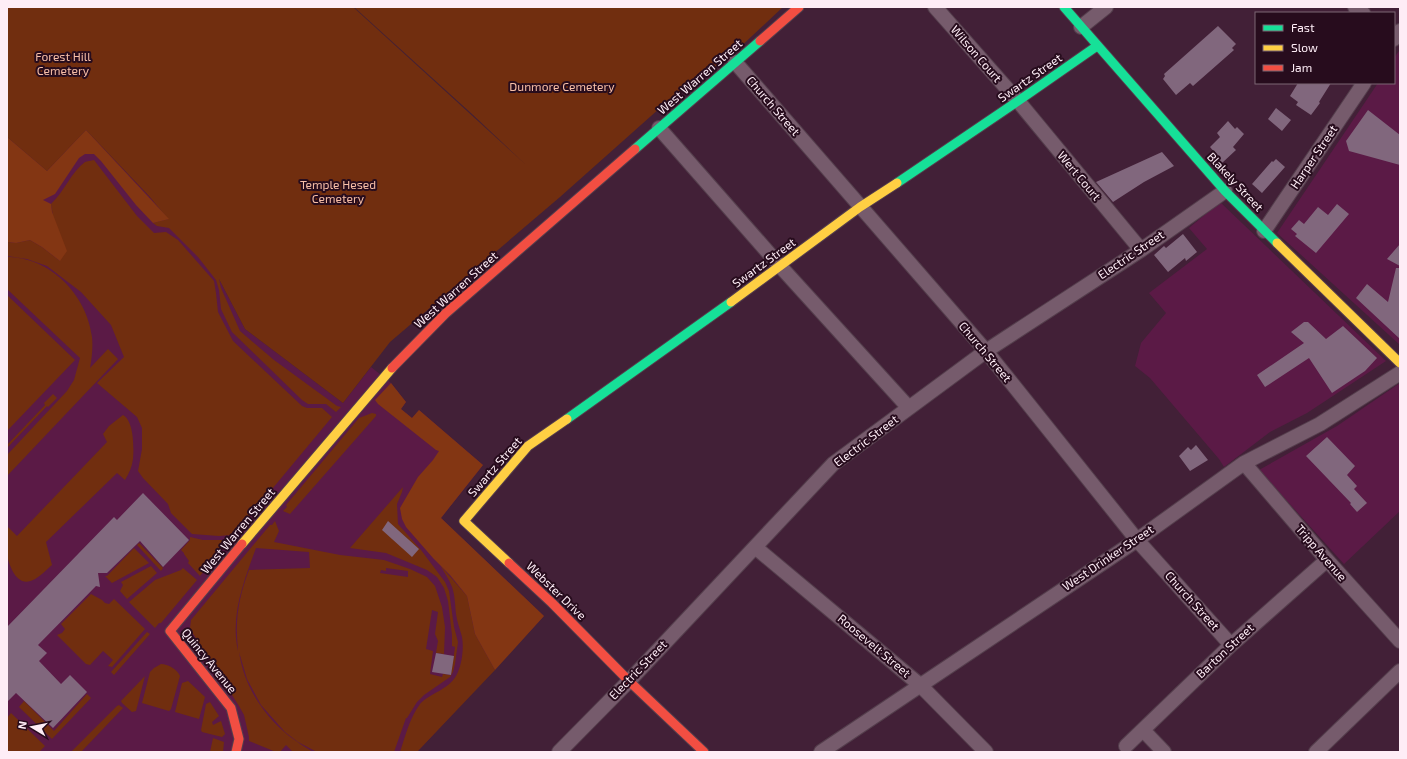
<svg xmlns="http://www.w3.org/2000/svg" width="1407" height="759" font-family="'Exo 2',sans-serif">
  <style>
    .built { fill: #5b1a46 }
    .green { fill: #712e0f; fill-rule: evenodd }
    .forest { fill: #833613 }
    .building { fill: #81677d }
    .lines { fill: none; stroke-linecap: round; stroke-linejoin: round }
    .street-casing { stroke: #543e4c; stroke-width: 16 }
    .fast-casing { stroke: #543e4c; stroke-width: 11 }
    .slow-casing { stroke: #543e4c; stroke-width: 11 }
    .jam-casing { stroke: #543e4c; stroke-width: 11 }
    .street { stroke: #765b6c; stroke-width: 14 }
    .fast { stroke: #16e098; stroke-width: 9 }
    .slow { stroke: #ffcf43; stroke-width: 9 }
    .jam { stroke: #f24e42; stroke-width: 9 }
    .labels { text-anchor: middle; stroke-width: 4; stroke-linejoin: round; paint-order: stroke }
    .street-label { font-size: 12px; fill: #feedf6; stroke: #270c1d }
    .park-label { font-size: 12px; fill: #f8bfa7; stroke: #270c1d }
  </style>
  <rect width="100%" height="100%" fill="#422037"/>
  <path class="built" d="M1399,51H1400V345L1277,233L1378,83H1394V58Z
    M86,130L149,196L218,277L245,329L343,403L371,367L391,383L406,402L401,409L412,418L419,410L483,465L441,518L544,616L417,752H7V137L47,171Z
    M1220,202L1386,361L1307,413L1270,432L1224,467L1219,459L1150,378L1135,366L1141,343L1166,313L1149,293L1207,249L1189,228Z
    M1400,383V511L1344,564L1259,470L1337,426Z"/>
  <path class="green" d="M7,7H353L525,164L472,114L354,7H783L735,52L660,108L560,197L390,342L343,403L245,329L219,279L221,288L240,331L274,360L337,406L341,407L336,412L326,404H308L302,400L232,332L221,309L219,290L216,280L198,257L169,228L157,226L153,223L168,219L149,196L86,130L47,171L7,137Z
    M94,160L137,216L154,233L166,232L178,240L214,281L216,293L218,312L233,341L302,406L307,408H322L332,417L233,536L231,535L219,536L192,534L171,513L168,504L143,478L138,471L142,449V428L137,417L97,383L124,357L111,325L81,292L47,266L27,259L7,256V240L8,242L16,243L30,240L42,247L60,261L51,204C64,192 72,171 85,162C87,161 91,161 94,160Z
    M7,257C50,257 87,295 92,337C93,347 92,357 90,368L108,349L118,359L7,476V455L67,391L74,380L80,358L7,289Z
    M7,295L75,360L7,431Z
    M53,394L57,398L48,407L47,406L7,448V445L45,405L44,403Z
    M372,413L376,414V416L290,514L283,511L287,507L286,505L359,418Z
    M123,415C134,421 134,448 133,459C132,467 129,473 125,480L117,473L46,542L52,565C46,570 40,577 33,580C17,588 9,566 7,554C6,545 7,535 7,526L17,536L107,442L103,434L109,426Z
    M403,487L402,492L397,504L398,524L421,550L445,582L449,591L454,627L458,642L455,664L453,672L450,677L424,695L417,702L407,718H406L394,752H317L298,742L285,732L261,705L247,679L239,652C244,686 263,715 289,736C297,742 305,747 313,752H293L286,745L280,752H276L249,741V737L244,715L239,706L192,632L190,628L191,620L270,525H272L275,521L279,531L274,542L340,555L384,560L410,569L427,577L435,586L442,607L445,627L444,654L436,653L438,641L435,634L438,612L432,610L426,649L433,651L430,674L442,677L443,674L451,675L455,647L452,646V635L448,601L444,588L437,577L427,570L386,553L350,548ZM256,548L309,552L310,568L249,570C241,591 236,612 237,635C237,641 238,646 238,651C230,615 244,581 256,548ZM386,568L408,571V577L380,573L381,570L386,571Z
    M190,537L203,540H226L229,541L200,576L188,563L189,561L184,554V553L181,550L190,540Z
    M139,543L163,568L161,571L137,545Z
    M134,548L149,563L112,583L105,576H107Z
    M440,565L467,596L475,634L495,670L417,752H400C405,737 410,717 420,704C430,693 448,690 456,676C462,666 464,648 462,637C460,629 457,622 456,614C455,604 455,596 452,587C449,579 444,572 440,565Z
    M151,566L157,573L127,599L120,591L123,585L121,582Z
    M183,568L197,580L161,623H159L155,628L129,602L155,580L181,570Z
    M91,594L102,600L105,603L109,604L114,599L145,629L112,667L108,666L113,660L103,651L90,665L86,664L57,635L62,633L65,629L61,624Z
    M147,632L150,634L114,675L111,672Z
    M161,664C168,664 177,669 180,676L171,709L169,711L142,703L150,672L154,668Z
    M145,676L136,711L132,712L122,703L121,701Z
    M188,681L205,697L199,719L175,712L182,683Z
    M87,694L91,698L52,739L19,707L24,701L54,731Z
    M210,702L219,716L212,722L213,725L221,721L225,734L222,737L202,732L201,730L206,704Z
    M119,705L123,708L81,752H71L117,706Z
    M11,713L45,746L39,752H7V718Z
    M213,738L224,742L223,752H210Z"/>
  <path class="forest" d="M86,130L169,219L153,223L136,205L101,161L94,154H85L79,158L55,194L43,200L51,204L52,212L67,251L60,261L42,247L30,240L16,243L8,242L7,137L47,171Z
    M391,383L406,402L401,409L412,418L419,410L483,465L441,518L544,616L495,670L475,634L467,596L450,575L433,558L406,527L402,519L400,508L418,477L433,460L439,451L436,450L378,404L375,400Z"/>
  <path class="building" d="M1218,26L1236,44L1232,48L1234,50L1193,86L1190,83L1176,95L1163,79L1165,76L1164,74Z
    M1298,83H1331L1319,102L1320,103L1311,115L1296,105L1298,102L1290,96Z
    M1276,108L1291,120L1282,131L1268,119Z
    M1368,110L1400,135V165L1349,151L1346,141Z
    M1228,121L1235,129L1237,127L1244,134L1233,147L1236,150L1222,163L1215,155L1216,154L1210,147L1220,137L1217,133Z
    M1162,152L1174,166L1144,182L1113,202L1096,182Z
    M1276,159L1285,167L1262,193L1252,184L1272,161L1273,162Z
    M1337,204L1349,214L1316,253L1295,236L1297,234L1291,229L1299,220L1304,224L1318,207L1328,215Z
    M1183,234L1197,252L1186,261L1185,258L1168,272L1154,255L1164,246L1166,248Z
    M1400,244V266L1387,259Z
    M1396,268H1400V339L1356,298L1367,284L1388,302Z
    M1304,322H1308L1326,339L1343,326L1377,358L1365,371L1332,393L1309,358L1265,387L1257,375L1304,343L1291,332Z
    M1327,437L1355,466L1347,475L1357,486L1354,489L1367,503L1357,512L1350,504L1351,503L1306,456Z
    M1196,445L1208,460L1190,471L1179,456L1188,447L1191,450Z
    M143,493L189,540L163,567L140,541L107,573H98L100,587L96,586L38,645L47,653L39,661L61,684L70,675L87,692L53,728L16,693L7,702V627L114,517L117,520Z
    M388,521L419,549L412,557L382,530Z
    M436,653L454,656L451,675L432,672Z"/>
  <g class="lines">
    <g class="street-casing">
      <path id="street" d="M935,7L1018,101L1141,250
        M1355,7L1363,13
        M1081,27L1106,7
        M1394,39L1400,31
        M735,62L986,351L1137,540L1231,645
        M659,128L780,266L909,408
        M1264,231L1364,83
        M1244,463L1327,560L1400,641
        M755,547L920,685L986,752
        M1143,730L1164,752
        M1126,746L1231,645L1327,560
        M559,752L629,681L833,464L986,351L1141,250L1225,191
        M821,752L1137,540L1244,463L1320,424L1400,373
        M1316,752L1400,671"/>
    </g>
    <g class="fast-casing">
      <path id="fast" d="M1064,7L1225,191L1277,243
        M635,149L760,41
        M897,183L1018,101L1097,46
        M567,419L731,302"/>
    </g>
    <g class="slow-casing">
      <path id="slow" d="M1277,243L1400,363
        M731,302L860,207L897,183
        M242,544L392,368
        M509,563L464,521L528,446L567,419"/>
    </g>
    <g class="jam-casing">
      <path id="jam" d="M760,41L799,7
        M392,368L446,313L635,149
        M509,563L552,603L629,681L704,752
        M236,752L239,739L231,708L170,631L242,544"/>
    </g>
    <use href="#street" class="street"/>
    <use href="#fast" class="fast"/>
    <use href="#slow" class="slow"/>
    <use href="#jam" class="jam"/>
  </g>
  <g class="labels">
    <g class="street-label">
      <text transform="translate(976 54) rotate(49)" y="4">Wilson Court</text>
      <text transform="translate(700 77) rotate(-41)" y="4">West Warren Street</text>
      <text transform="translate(1030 78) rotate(-35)" y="4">Swartz Street</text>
      <text transform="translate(773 106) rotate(49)" y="4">Church Street</text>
      <text transform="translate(1314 157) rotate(-56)" y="4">Harper Street</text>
      <text transform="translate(1079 176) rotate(50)" y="4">Wert Court</text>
      <text transform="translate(1235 182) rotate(47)" y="4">Blakely Street</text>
      <text transform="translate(1131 255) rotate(-34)" y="4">Electric Street</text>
      <text transform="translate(764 263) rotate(-36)" y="4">Swartz Street</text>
      <text transform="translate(456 290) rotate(-42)" y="4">West Warren Street</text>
      <text transform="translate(985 352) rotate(50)" y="4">Church Street</text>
      <text transform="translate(866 441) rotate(-37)" y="4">Electric Street</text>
      <text transform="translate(495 467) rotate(-49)" y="4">Swartz Street</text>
      <text transform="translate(238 531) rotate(-50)" y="4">West Warren Street</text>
      <text transform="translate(1321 553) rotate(49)" y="4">Tripp Avenue</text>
      <text transform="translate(1108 558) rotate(-34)" y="4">West Drinker Street</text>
      <text transform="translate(556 591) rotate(44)" y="4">Webster Drive</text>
      <text transform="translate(1192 601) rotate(48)" y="4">Church Street</text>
      <text transform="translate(874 646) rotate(40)" y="4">Roosevelt Street</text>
      <text transform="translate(1225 651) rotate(-43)" y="4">Barton Street</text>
      <text transform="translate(209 661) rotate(51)" y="4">Quincy Avenue</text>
      <text transform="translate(638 670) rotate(-46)" y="4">Electric Street</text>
    </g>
    <g class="park-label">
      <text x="63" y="61">Forest Hill<tspan x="63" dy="14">Cemetery</tspan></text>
      <text x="562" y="91">Dunmore Cemetery</text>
      <text x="338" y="189">Temple Hesed<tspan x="338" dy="14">Cemetery</tspan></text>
    </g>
  </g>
  <rect width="1407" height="759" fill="none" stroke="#feedf6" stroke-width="16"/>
  <rect x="1255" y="12" width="140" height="72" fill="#270c1d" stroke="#7d6674"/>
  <rect x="1263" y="25" width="20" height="6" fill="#16e098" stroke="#7d6674"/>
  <text x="1291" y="32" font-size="12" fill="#feedf6">Fast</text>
  <rect x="1263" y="45" width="20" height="6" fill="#ffcf43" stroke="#7d6674"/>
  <text x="1291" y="52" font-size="12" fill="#feedf6">Slow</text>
  <rect x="1263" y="65" width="20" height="6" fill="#f24e42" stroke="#7d6674"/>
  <text x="1291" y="72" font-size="12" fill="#feedf6">Jam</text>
  <g transform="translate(32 727) rotate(280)" stroke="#270c1d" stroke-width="3" paint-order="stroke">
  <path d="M0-3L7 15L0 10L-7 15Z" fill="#feedf6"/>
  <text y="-6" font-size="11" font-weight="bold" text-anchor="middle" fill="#feedf6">N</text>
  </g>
</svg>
